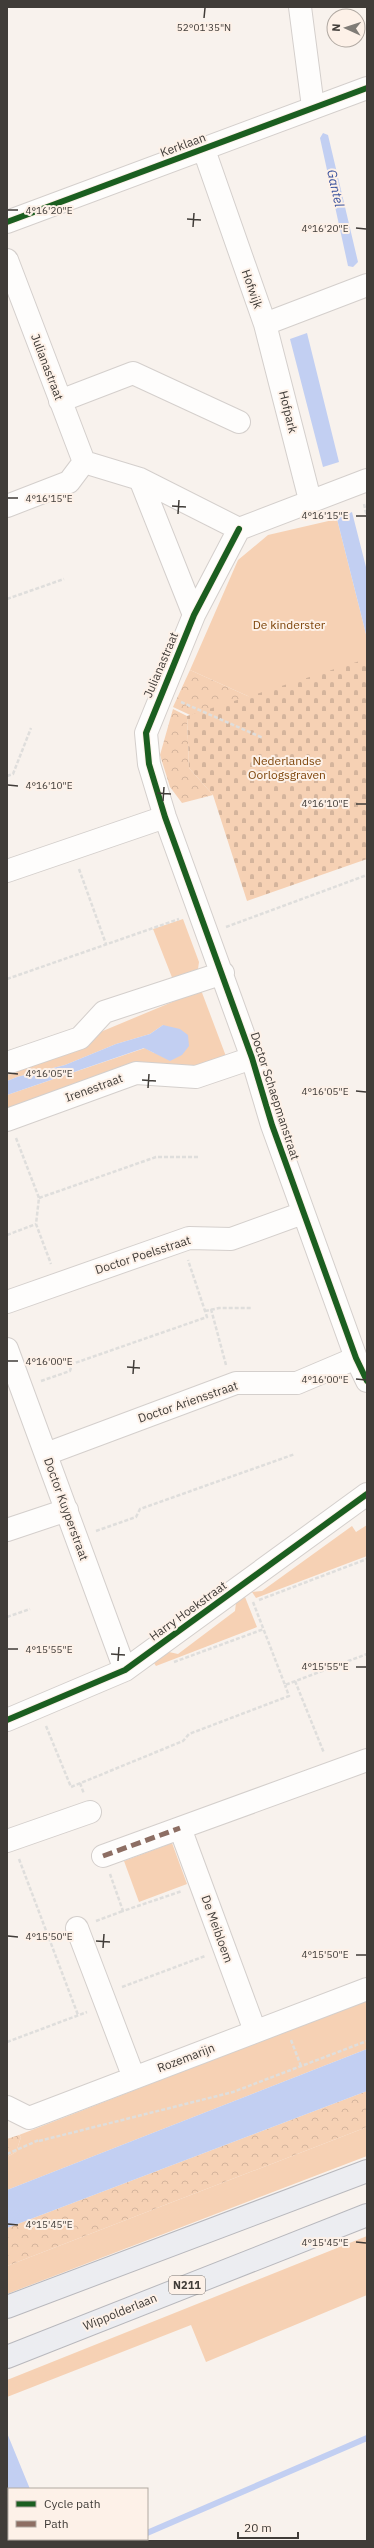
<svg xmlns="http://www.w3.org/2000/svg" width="374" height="2548" font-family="'IBM Plex Sans',sans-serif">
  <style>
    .green { fill: #f6d1b4 }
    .forest { fill: url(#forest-crowns) }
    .cemetery { fill: url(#cemetery-stones) }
    .water { fill: #c2cff2 }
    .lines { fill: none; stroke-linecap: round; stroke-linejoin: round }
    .stream { stroke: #c2cff2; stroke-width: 6 }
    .minor-casing { stroke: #d4cfcc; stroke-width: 24 }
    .major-casing { stroke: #b8b8bd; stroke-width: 24 }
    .path { stroke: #dfdedc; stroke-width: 2.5; stroke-dasharray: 4 2; stroke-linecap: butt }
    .minor { stroke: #fefdfc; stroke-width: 22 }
    .major { stroke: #ecedf1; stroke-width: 22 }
    .quiet { stroke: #8d6e63; stroke-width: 5; stroke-dasharray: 10 5; stroke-linecap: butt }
    .cycleway-casing { stroke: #fdf1e8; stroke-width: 8 }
    .cycleway { stroke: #1b5e20; stroke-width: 6 }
    .ticks { fill: none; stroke: #403c38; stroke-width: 1.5 }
    .labels { text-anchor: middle; stroke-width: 4; stroke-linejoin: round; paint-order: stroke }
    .shield { fill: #fdf1e8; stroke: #79726d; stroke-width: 1 }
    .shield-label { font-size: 11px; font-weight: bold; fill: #403c38 }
    .street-label { font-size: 12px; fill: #403c38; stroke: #fdf1e8 }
    .park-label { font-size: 12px; fill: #7d450b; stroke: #fdf1e8 }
    .water-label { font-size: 13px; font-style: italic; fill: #39519d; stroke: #fdf1e8 }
    .ticks-label { font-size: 10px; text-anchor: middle; fill: #403c38; stroke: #fdf1e8; stroke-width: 4; stroke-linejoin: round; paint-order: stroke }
  </style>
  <defs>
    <pattern id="forest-crowns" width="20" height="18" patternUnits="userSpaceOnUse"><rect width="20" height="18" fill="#f6d1b4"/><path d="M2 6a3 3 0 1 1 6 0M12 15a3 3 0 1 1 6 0" fill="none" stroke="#d4b49c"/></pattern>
    <pattern id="cemetery-stones" width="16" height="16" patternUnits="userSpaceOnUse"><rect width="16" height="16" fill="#f6d1b4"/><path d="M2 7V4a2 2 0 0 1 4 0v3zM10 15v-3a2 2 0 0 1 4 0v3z" fill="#d4b49c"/></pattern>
  </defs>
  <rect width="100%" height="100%" fill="#f8f2ed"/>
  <path class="green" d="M337,519L367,638V683L270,706L190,670L238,560L268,535Z
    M183,919L199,962L198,969L173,980L153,929Z
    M201,990L227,1059L7,1109V1095L145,1048L154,1053L163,1025L150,1034L116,1044L65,1065L17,1077L7,1081V1071Z
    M367,1525V1556L256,1598L252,1592L262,1591L352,1526L356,1532Z
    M245,1597L257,1627L156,1666L154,1663L169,1652L178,1654L235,1611L236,1603Z
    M172,1843L187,1884L139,1902L124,1861Z
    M367,2000V2049L7,2190V2157L16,2152L21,2137L19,2135Z
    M367,2127V2156L7,2294V2266Z
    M367,2236V2295L206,2362L191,2325L7,2397V2380Z"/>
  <path class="forest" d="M190,670L270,706L218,728L173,707Z
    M173,709L187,716L189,768L213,795L182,803L170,787L160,755Z
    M367,2091V2127L7,2266V2228Z
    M19,2135L21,2137L16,2152L7,2157V2139Z"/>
  <path class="cemetery" d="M366,659L367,859L247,901L213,795L189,768L187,716Z"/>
  <path class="water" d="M323,133L328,135L358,262L353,267L348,266L320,138Z
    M307,333L339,462L323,467L290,339Z
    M352,512L367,571V638L337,519Z
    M163,1025L180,1029L188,1035L189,1046L182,1055L170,1061L144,1048L7,1095V1081L17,1077L65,1065L116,1044L150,1034Z
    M367,2049V2091L7,2228V2190Z
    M7,2433L30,2489H9V2539H33L7,2541Z"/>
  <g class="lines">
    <path class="stream" d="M147,2533L367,2438
      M128,2541L133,2539"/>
    <g class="minor-casing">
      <path id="minor" d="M300,7L313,107
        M204,150L265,324L310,500
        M7,222L367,88
        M7,260L84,462L140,479L239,529
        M265,324L367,285
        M60,401L133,373L239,422
        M140,479L194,615
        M7,506L69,482L84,462
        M239,529L194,615L146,733L149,764L165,817L252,1058L272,1125L356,1358L367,1381
        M239,529L367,480
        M7,871L165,817
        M7,1063L80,1038L104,1012L223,973
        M7,1120L136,1073L196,1077L252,1058
        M7,1302L189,1238L231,1239L303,1213
        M7,1349L125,1670
        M46,1454L236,1383H297L356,1358
        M7,1530L67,1510
        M7,1720L125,1670L367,1494
        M7,1841L90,1812
        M103,1856L180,1828
        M77,1928L134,2078
        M255,2031L180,1828L367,1760
        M7,2107L29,2118L367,1989"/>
    </g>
    <g class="major-casing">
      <path id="major" d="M7,2307L367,2171
        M7,2357L367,2215"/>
    </g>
    <path class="path" d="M364,504L367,517
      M7,599L64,579
      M181,702L263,738
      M7,776L13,774L31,728
      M79,869L106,944
      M226,927L367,875
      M7,979L179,919
      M16,1138L39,1198L36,1224L51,1264
      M39,1198L156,1157H200
      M7,1235L36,1224
      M211,1309L226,1365
      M205,1311L219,1308H252
      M41,1381L70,1371L72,1364L207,1317L188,1260
      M96,1531L136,1517L140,1509L295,1454
      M259,1600L367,1559
      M253,1602L285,1685L367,1654
      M7,1617L30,1609
      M174,1662L264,1629
      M295,1681L324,1753
      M46,1726L71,1787L183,1741L189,1734L289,1696L285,1685
      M80,1783L84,1794
      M19,1859L78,2015
      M110,1874L123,1911L182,1891
      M96,1921L123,1911
      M122,1987L205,1956
      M291,2040L301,2066
      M7,2042L87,2012
      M39,2141L233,2092L367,2041
      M7,2154L39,2140"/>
    <use href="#minor" class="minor"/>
    <use href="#major" class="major"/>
    <path class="quiet" d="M103,1856L180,1828"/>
    <g class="cycleway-casing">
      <path id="cycleway" d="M7,222L367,88
        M239,529L194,615L146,733L149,764L165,817L252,1058L272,1125L356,1358L367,1381
        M7,1720L125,1670L367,1494"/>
    </g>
    <use href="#cycleway" class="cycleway"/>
  </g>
  <path class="ticks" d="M204,18L205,8M8,210H18M187,219L201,220M193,227L194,213M356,228L366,229M8,498H18M172,506L186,507M178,514L179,500M356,516H366M8,785L18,786M157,793L171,794M163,801L164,787M356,804H366M8,1073L18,1074M142,1080L156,1081M148,1088L149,1074M356,1091L366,1092M8,1361H18M127,1367L140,1368M133,1374L134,1360M356,1379L366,1380M8,1649H18M111,1654L125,1655M118,1661L119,1647M356,1667H366M8,1936L18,1937M96,1941L110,1942M103,1948L104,1934M356,1955H366M8,2224L18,2225M356,2242L366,2243"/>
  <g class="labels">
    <rect class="shield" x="169" y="2276" width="36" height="18" rx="3"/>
    <g class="shield-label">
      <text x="187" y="2289">N211</text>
    </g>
    <g class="street-label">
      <text transform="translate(183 145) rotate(-20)" y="4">Kerklaan</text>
      <text transform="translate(252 289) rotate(71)" y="4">Hofwijk</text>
      <text transform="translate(47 367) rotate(69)" y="4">Julianastraat</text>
      <text transform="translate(288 412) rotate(76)" y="4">Hofpark</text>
      <text transform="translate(161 665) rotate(-67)" y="4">Julianastraat</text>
      <text transform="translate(94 1088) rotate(-20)" y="4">Irenestraat</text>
      <text transform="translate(275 1096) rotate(72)" y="4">Doctor Schaepmanstraat</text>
      <text transform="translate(143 1255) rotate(-18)" y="4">Doctor Poelsstraat</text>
      <text transform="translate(188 1402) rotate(-19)" y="4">Doctor Ariensstraat</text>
      <text transform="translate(66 1509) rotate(70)" y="4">Doctor Kuyperstraat</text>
      <text transform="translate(188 1611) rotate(-36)" y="4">Harry Hoekstraat</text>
      <text transform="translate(217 1929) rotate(70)" y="4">De Meibloem</text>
      <text transform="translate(186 2058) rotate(-21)" y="4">Rozemarijn</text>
      <text transform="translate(120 2312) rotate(-22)" y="4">Wippolderlaan</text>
    </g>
    <g class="park-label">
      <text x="289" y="629">De kinderster</text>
      <text x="287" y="765">Nederlandse<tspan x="287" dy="14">Oorlogsgraven</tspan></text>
    </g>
    <g class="water-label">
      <text transform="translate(336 188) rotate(77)" y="5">Gantel</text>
    </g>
  </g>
  <g class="ticks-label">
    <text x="204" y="31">52°01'35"N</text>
    <text x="49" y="214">4°16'20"E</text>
    <text x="325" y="232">4°16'20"E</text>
    <text x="49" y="502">4°16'15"E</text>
    <text x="325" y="519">4°16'15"E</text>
    <text x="49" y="789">4°16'10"E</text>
    <text x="325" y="807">4°16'10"E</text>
    <text x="49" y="1077">4°16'05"E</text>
    <text x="325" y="1095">4°16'05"E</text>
    <text x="49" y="1365">4°16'00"E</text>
    <text x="325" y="1383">4°16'00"E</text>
    <text x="49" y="1653">4°15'55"E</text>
    <text x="325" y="1670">4°15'55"E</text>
    <text x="49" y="1940">4°15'50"E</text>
    <text x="325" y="1958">4°15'50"E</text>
    <text x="49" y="2228">4°15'45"E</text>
    <text x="325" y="2246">4°15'45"E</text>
  </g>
  <rect width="374" height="2548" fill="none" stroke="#403c38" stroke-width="16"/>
  <rect x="8" y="2488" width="140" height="52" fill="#fdf1e8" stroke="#b1a9a2"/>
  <rect x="16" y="2501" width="20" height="6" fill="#1b5e20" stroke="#b1a9a2"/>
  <text x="44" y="2508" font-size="12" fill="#403c38">Cycle path</text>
  <rect x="16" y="2521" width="20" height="6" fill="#8d6e63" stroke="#b1a9a2"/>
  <text x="44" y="2528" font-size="12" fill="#403c38">Path</text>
  <g transform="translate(346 28) rotate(273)"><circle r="19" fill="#fdf1e8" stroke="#b1a9a2"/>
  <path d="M0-3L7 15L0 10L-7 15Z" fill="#807c77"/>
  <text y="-6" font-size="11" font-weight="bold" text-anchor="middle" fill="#403c38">N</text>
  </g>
  <path d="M238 2532v6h60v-6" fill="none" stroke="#403c38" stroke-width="2"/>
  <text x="244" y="2532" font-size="12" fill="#403c38" stroke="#fdf1e8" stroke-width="3" paint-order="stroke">20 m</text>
</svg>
